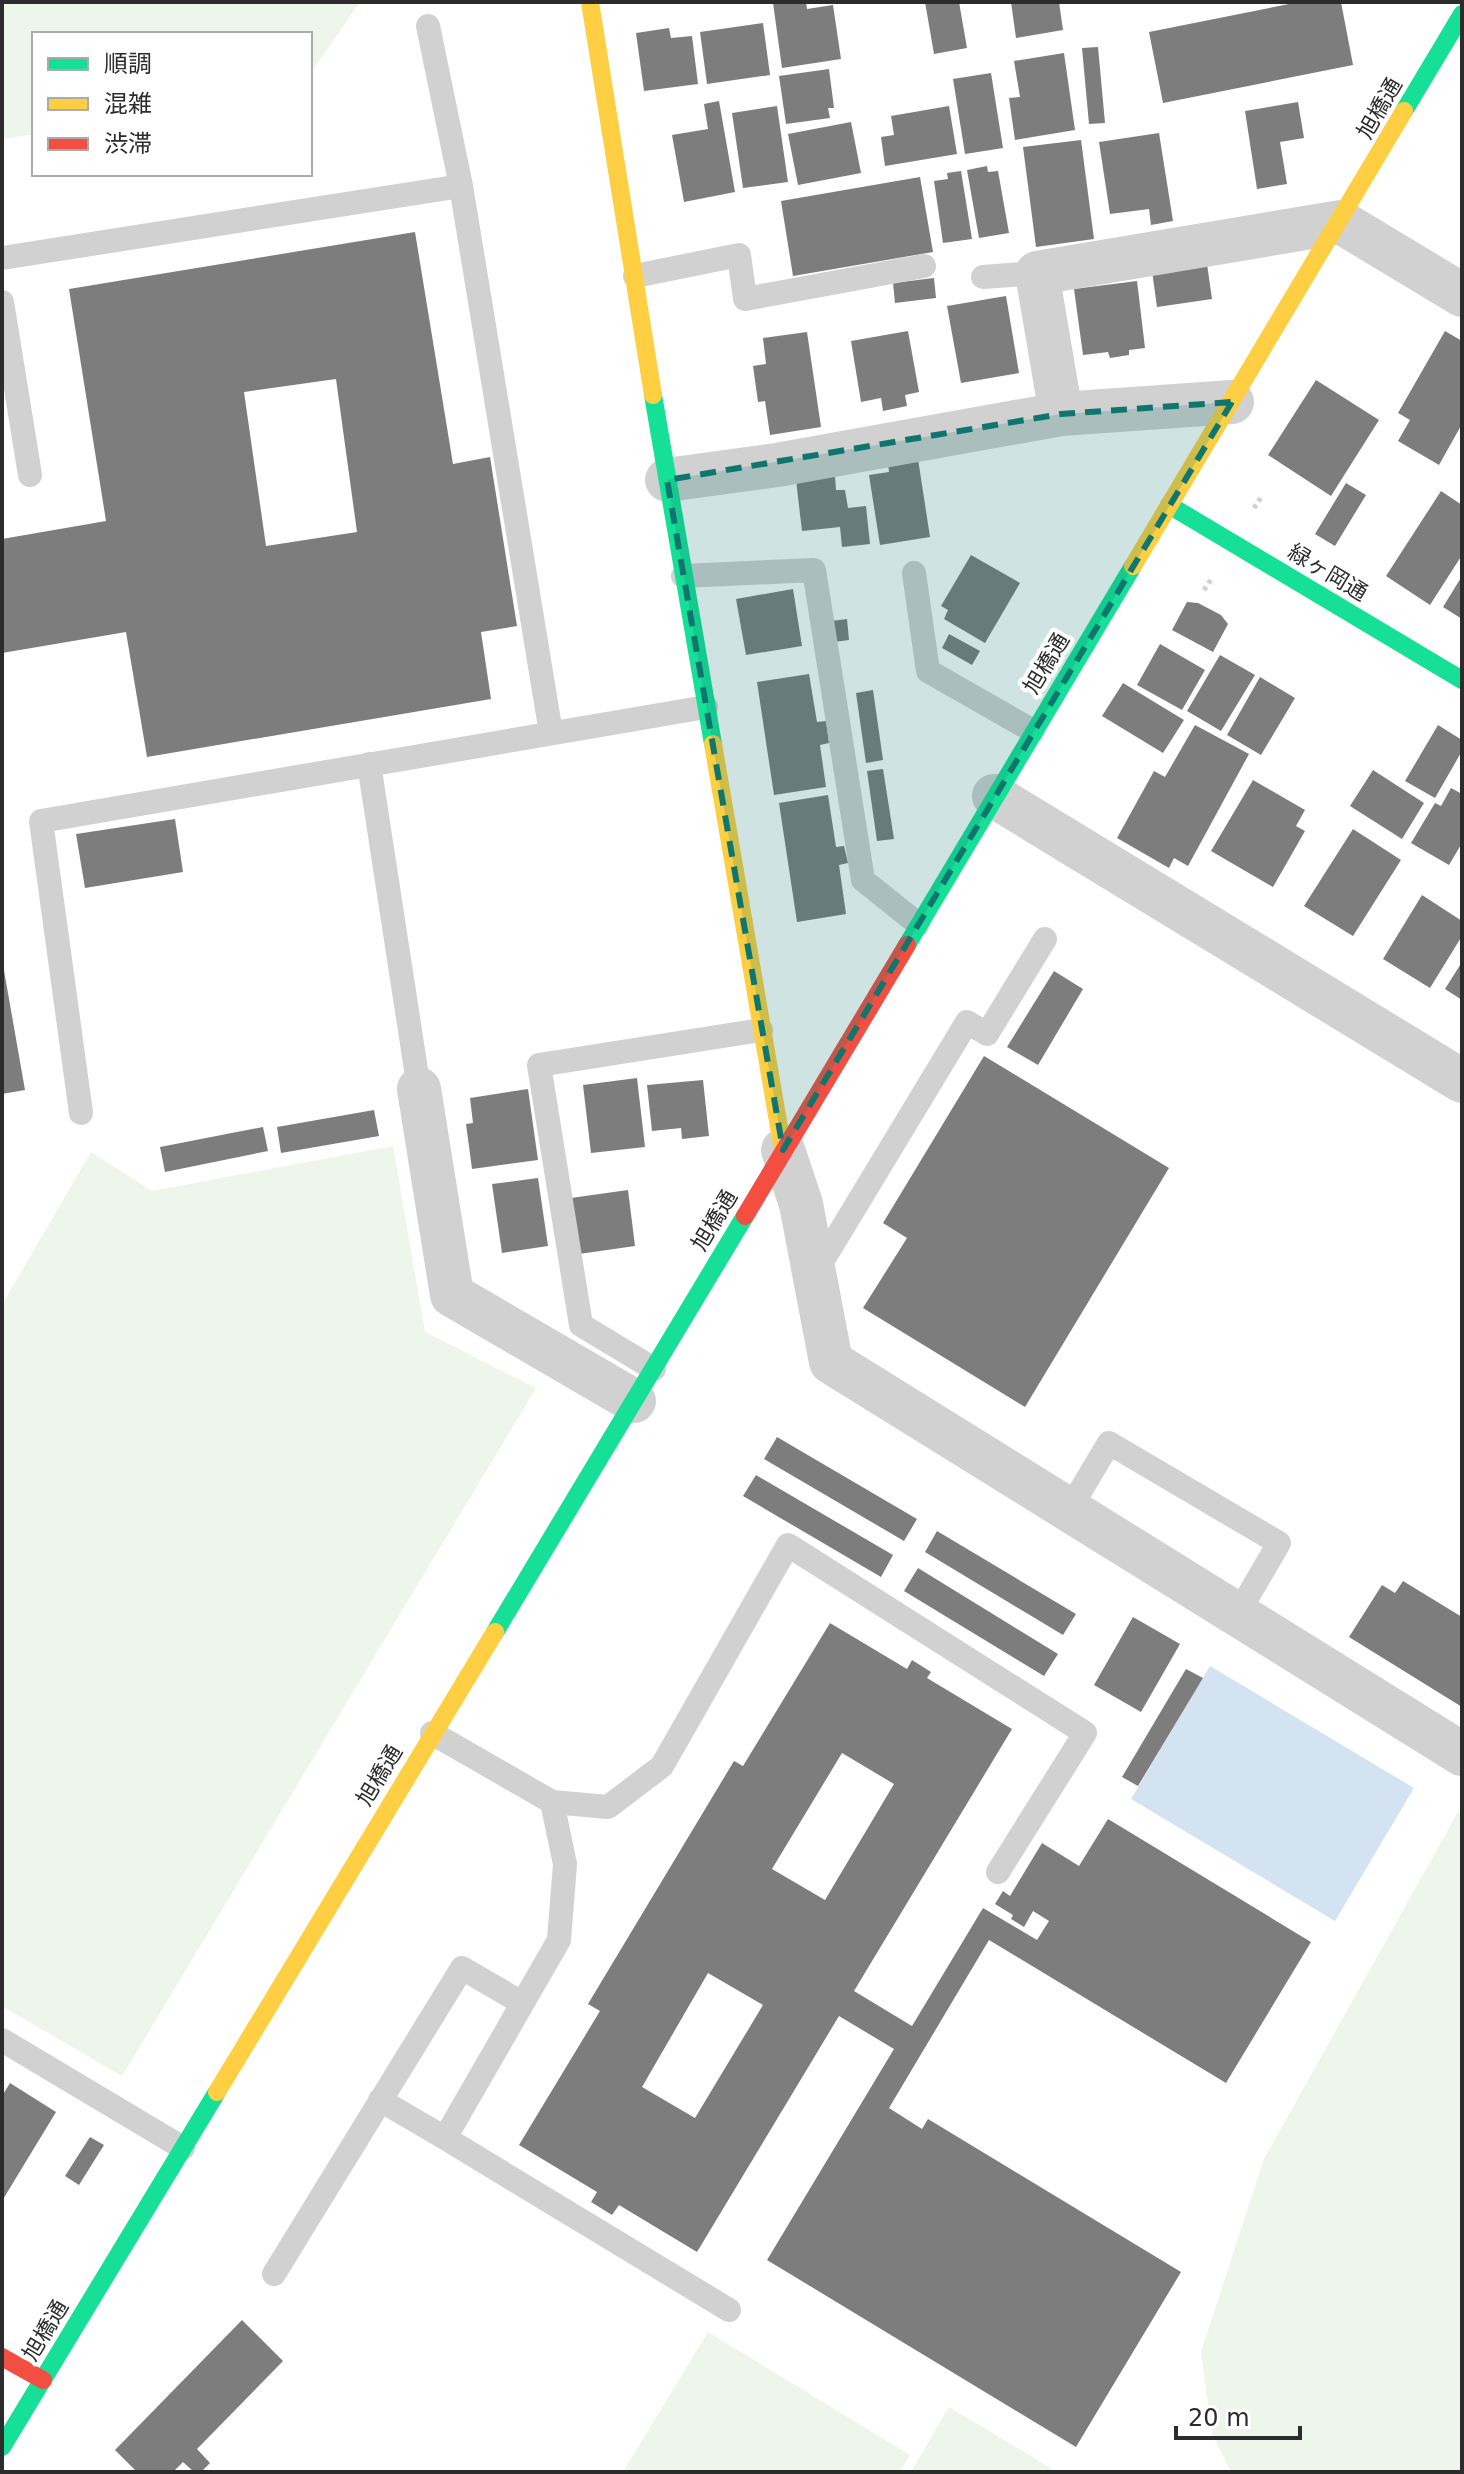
<svg xmlns="http://www.w3.org/2000/svg" width="1464" height="2474" font-family="'DejaVu Sans','Noto Sans JP',sans-serif">
  <style>
    .green { fill: #eef5ea }
    .water { fill: #d4e3f2 }
    .building { fill: #7d7d7d; fill-rule: evenodd }
    .lines { fill: none; stroke-linecap: round; stroke-linejoin: round }
    .path { stroke: #d1d1d1; stroke-width: 5; stroke-dasharray: 4 4; stroke-linecap: butt }
    .lane { stroke: #d1d1d1; stroke-width: 24 }
    .street { stroke: #d1d1d1; stroke-width: 44 }
    .fast { stroke: #16e098; stroke-width: 18 }
    .slow { stroke: #ffcf43; stroke-width: 18 }
    .jam { stroke: #f24e42; stroke-width: 18 }
    .marked { fill: #0f766e; fill-opacity: 0.2; stroke: #0f766e; stroke-width: 6; stroke-dasharray: 16 10; stroke-linejoin: round }
    .labels { text-anchor: middle; stroke-width: 8; stroke-linejoin: round; paint-order: stroke }
    .street-label { font-size: 22px; fill: #2c2c2c; stroke: #fff }
  </style>
  <rect width="100%" height="100%" fill="#fff"/>
  <path class="green" d="M2,2H360L310,74V34H34V134L2,139Z
    M393,1146L425,1332L536,1388L122,2076L2,2006V1305L91,1152L152,1191Z
    M1458,1812L1462,1814V2472H1231L1212,2434L1201,2352L1264,2159Z
    M708,2332L910,2455L900,2472H623Z
    M949,2407L1057,2472H911Z"/>
  <path class="water" d="M1210,1666L1414,1788L1335,1921L1131,1799Z"/>
  <path class="building" d="M782,2H806L807,9L833,5L841,59L782,68L773,3Z
    M925,2H959L967,48L934,54Z
    M1011,2H1059L1063,30L1016,38Z
    M1299,2H1341L1353,65L1163,103L1149,32Z
    M763,23L770,75L707,84L700,32Z
    M669,28L671,38L692,36L698,84L644,91L636,33Z
    M1098,47L1105,123L1089,124L1082,48Z
    M1064,53L1075,130L1015,140L1009,98L1020,97L1014,61Z
    M829,69L834,108H828L830,118L786,124L779,76Z
    M991,73L1003,148L965,154L953,79Z
    M719,101L735,192L684,202L672,135L708,129L704,104Z
    M1298,102L1304,138L1280,142L1287,184L1257,189L1245,111Z
    M777,106L788,182L743,188L732,113Z
    M949,106L957,154L885,166L881,137L894,135L891,116Z
    M851,122L861,173L798,185L788,134Z
    M1159,133L1173,221L1151,225L1149,209L1110,214L1099,142Z
    M1081,140L1094,239L1036,247L1023,147Z
    M987,166L988,172L998,171L1009,233L979,238L967,170Z
    M961,171L972,239L943,243L934,181L948,179L947,173Z
    M920,177L933,252L793,276L781,201Z
    M415,232L453,464L490,457L517,626L481,632L491,699L147,757L126,632L2,653V539L106,521L69,289ZM336,379L357,532L266,546L244,392Z
    M1207,264L1212,299L1157,307L1152,271Z
    M934,278L936,298L895,303L893,283Z
    M1137,281L1145,348L1129,350V355L1110,358L1108,352L1083,355L1074,289Z
    M1006,296L1019,373L961,383L947,306Z
    M908,331L919,392L905,395L907,406L883,411L881,398L861,402L851,341Z
    M1445,331L1462,341V424L1439,465L1398,441L1410,420L1398,413Z
    M807,332L821,427L770,435L765,401L758,402L753,366L766,364L763,338Z
    M1316,380L1379,420L1331,496L1268,455Z
    M918,459L930,537L880,545L869,475L889,472L888,464Z
    M835,476L836,490H845L848,508L866,506L870,544L842,547L840,527L802,531L796,480Z
    M1346,483L1366,495L1335,546L1315,534Z
    M1441,491L1462,505V555L1430,605L1386,576Z
    M971,555L1020,583L985,643L944,619L948,610L941,606Z
    M1462,576V619L1443,607Z
    M793,589L802,646L746,655L736,599Z
    M1187,602L1198,603L1221,615L1228,624L1213,652L1172,630Z
    M847,619L849,640L834,642L831,621Z
    M949,634L980,651L972,665L942,648Z
    M1160,644L1205,670L1182,710L1137,685Z
    M1220,655L1255,675L1221,731L1187,711Z
    M809,674L817,722L826,721L829,743L820,745L826,787L774,795L757,682Z
    M1260,677L1295,698L1261,755L1227,735Z
    M1123,683L1184,720L1163,753L1102,716Z
    M873,690L883,760L866,763L856,693Z
    M1195,725L1249,754L1188,866L1174,858L1169,868L1117,838L1154,771L1165,777Z
    M1438,725L1462,740V751L1435,798L1405,781Z
    M883,769L894,839L877,841L867,771Z
    M1373,770L1424,803L1402,839L1350,806Z
    M1253,780L1305,810L1296,826L1305,831L1273,887L1211,851Z
    M1451,788L1462,794V843L1449,865L1411,843L1435,803L1441,806Z
    M828,795L836,847L844,846L848,863L839,865L846,914L797,922L779,803Z
    M175,819L183,872L85,888L76,834Z
    M1353,829L1401,860L1353,936L1304,906Z
    M1422,895L1462,921V936L1430,988L1383,959Z
    M2,959L25,1090L2,1094Z
    M1462,962V1000L1445,989Z
    M1054,971L1083,989L1038,1065L1007,1047Z
    M984,1056L1169,1168L1025,1407L863,1308L907,1238L883,1223Z
    M637,1078L645,1147L591,1153L583,1085Z
    M703,1080L709,1136L682,1139L681,1128L652,1131L647,1085Z
    M528,1089L538,1160L472,1169L466,1124L473,1123L470,1098Z
    M374,1110L379,1136L281,1153L277,1127Z
    M263,1127L268,1151L165,1172L160,1147Z
    M538,1178L548,1246L502,1253L492,1184Z
    M628,1190L635,1246L579,1254L571,1198Z
    M777,1437L917,1519L904,1541L764,1459Z
    M756,1475L893,1555L881,1577L743,1496Z
    M937,1531L1076,1614L1063,1635L925,1552Z
    M918,1568L1058,1654L1044,1676L904,1591Z
    M1403,1581L1462,1617V1707L1349,1637L1382,1585L1395,1593Z
    M1133,1617L1180,1644L1141,1712L1094,1685Z
    M830,1623L907,1669L912,1660L931,1672L927,1678L1012,1729L854,1991L912,2026L983,1908L1037,1940L1049,1921L1033,1911L1024,1927L1011,1919L1013,1915L995,1904L1003,1891L1010,1896L1042,1843L1079,1866L1108,1819L1311,1942L1226,2083L989,1940L889,2108L922,2129L928,2119L1181,2272L1076,2447L767,2260L894,2049L839,2016L697,2252L619,2205L612,2215L591,2202L597,2192L519,2145L600,2011L588,2004L734,1761L743,1766ZM842,1753L894,1784L825,1900L772,1869ZM708,1973L763,2005L695,2118L642,2087Z
    M1186,1669L1203,1678L1138,1786L1122,1777Z
    M10,2083L56,2112L2,2201V2096Z
    M90,2137L104,2145L79,2185L65,2176Z
    M242,2320L283,2361L197,2449L210,2463L201,2472H194L183,2462L173,2472H137L115,2450Z"/>
  <g class="lines">
    <path class="path" d="M1254,508L1262,496
      M1204,590L1212,578"/>
    <path class="lane" d="M461,186L551,733
      M2,258L461,186L428,26
      M635,276L739,255L745,299L924,266
      M983,277L1037,273
      M2,302L30,475
      M914,573L928,671L1033,731
      M683,576L814,570L863,880L918,924
      M369,764L419,1089
      M81,1113L41,821L706,707
      M814,1275L967,1022L987,1034L1045,939
      M654,1369L581,1325L539,1065L761,1030
      M1069,1510L1109,1443L1279,1543L1237,1615
      M432,1733L552,1802L608,1807L662,1766L788,1545L1085,1733L998,1872
      M552,1802L565,1864L559,1940L445,2138L729,2310
      M2,2040L183,2148
      M380,2100L445,2138
      M274,2274L462,1968L522,2003"/>
    <path class="street" d="M1061,414L1037,273L1341,222L1462,295
      M667,480L777,465L1061,414L1232,402
      M994,796L1462,1081
      M419,1089L452,1295L634,1401
      M783,1150L801,1204L831,1362L1462,1754"/>
    <path class="fast" d="M1404,111L1462,14
      M653,395L713,744
      M1169,505L1462,680
      M907,945L1133,566
      M495,1632L745,1216
      M2,2447L217,2092"/>
    <path class="slow" d="M590,2L653,395
      M1133,566L1404,111
      M713,744L783,1150
      M217,2092L495,1632"/>
    <path class="jam" d="M745,1216L907,945
      M2,2357L43,2380"/>
  </g>
  <path class="marked" d="M1232,402L783,1150L667,480L1061,414Z"/>
  <g class="labels">
    <g class="street-label">
      <text transform="translate(1379 108) rotate(-60)" y="8">旭橋通</text>
      <text transform="translate(1328 572) rotate(31)" y="8">緑ヶ岡通</text>
      <text transform="translate(1046 663) rotate(-59)" y="8">旭橋通</text>
      <text transform="translate(714 1220) rotate(-59)" y="8">旭橋通</text>
      <text transform="translate(379 1775) rotate(-59)" y="8">旭橋通</text>
      <text transform="translate(45 2330) rotate(-59)" y="8">旭橋通</text>
    </g>
  </g>
  <rect width="1464" height="2474" fill="none" stroke="#2c2c2c" stroke-width="8"/>
  <rect x="32" y="32" width="280" height="144" fill="#ffffff" stroke="#ababab" stroke-width="2"/>
  <rect x="48" y="58" width="40" height="12" fill="#16e098" stroke="#ababab" stroke-width="2"/>
  <text x="104" y="72" font-size="24" fill="#2c2c2c">順調</text>
  <rect x="48" y="98" width="40" height="12" fill="#ffcf43" stroke="#ababab" stroke-width="2"/>
  <text x="104" y="112" font-size="24" fill="#2c2c2c">混雑</text>
  <rect x="48" y="138" width="40" height="12" fill="#f24e42" stroke="#ababab" stroke-width="2"/>
  <text x="104" y="152" font-size="24" fill="#2c2c2c">渋滞</text>
  <path d="M1176 2426v12h124v-12" fill="none" stroke="#2c2c2c" stroke-width="4"/>
  <text x="1188" y="2426" font-size="24" fill="#2c2c2c" stroke="#ffffff" stroke-width="6" paint-order="stroke">20 m</text>
</svg>
